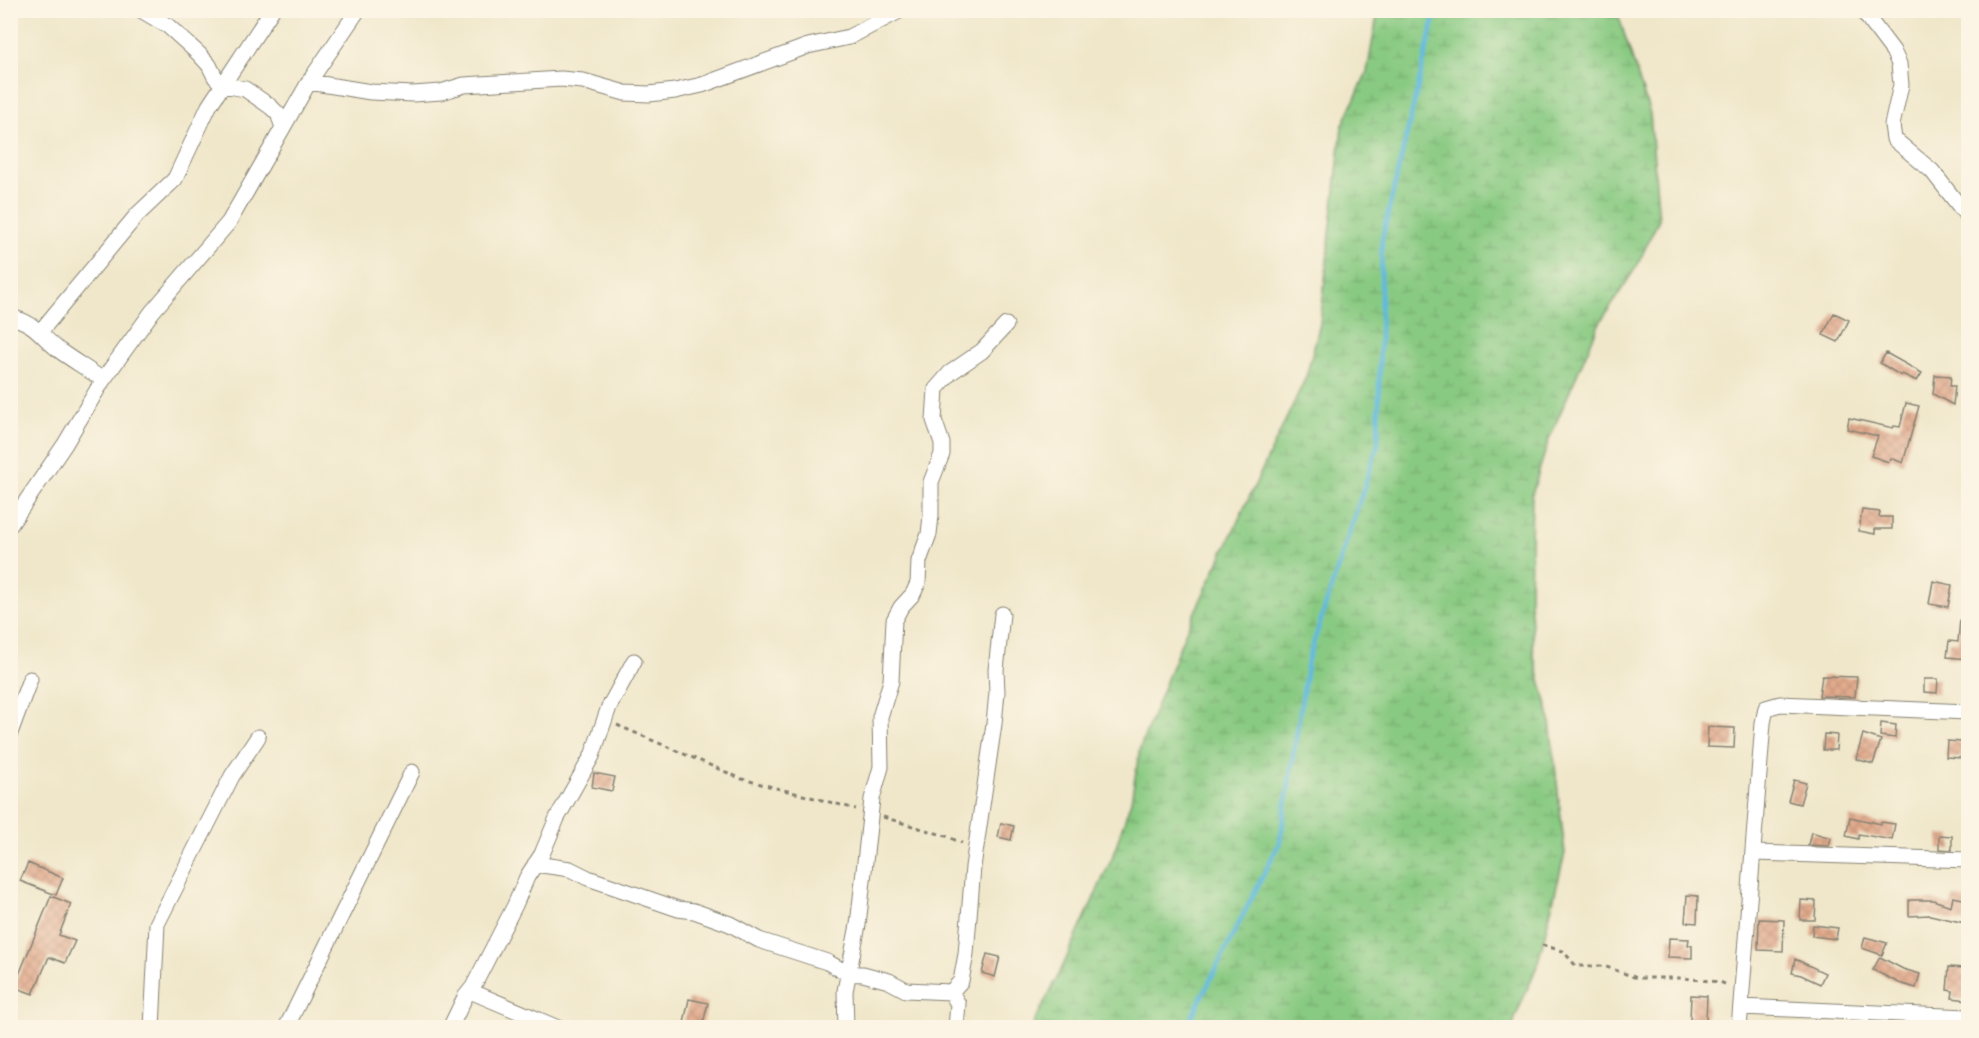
<svg xmlns="http://www.w3.org/2000/svg" width="1979" height="1038" font-family="'Balsamiq Sans',sans-serif">
  <style>
    .wetland { fill: url(#wetland-marsh); stroke: #52734f; stroke-width: 1.5 }
    .lines { fill: none; stroke-linecap: round; stroke-linejoin: round }
    .stream { stroke: #61b9de; stroke-width: 4.5 }
    .building { fill: url(#building-cross-hatch) }
    .minor-casing { stroke: #868273; stroke-width: 17 }
    .path { stroke: #868273; stroke-width: 3; stroke-dasharray: 4.5 4.5; stroke-linecap: butt }
    .minor { stroke: #fff; stroke-width: 15 }
  </style>
  <defs>
    <pattern id="wetland-marsh" width="20" height="14" patternUnits="userSpaceOnUse" patternTransform="scale(1.5)"><rect width="20" height="14" fill="#89ca82"/><path d="M1 5h8M5 5V1M11 12h8M15 12V8" fill="none" stroke="#76ad70"/></pattern>
    <pattern id="building-cross-hatch" width="8" height="8" patternUnits="userSpaceOnUse" patternTransform="scale(1.5)"><rect width="8" height="8" fill="#e2ab8d"/><path d="M0 0l8 8M0 8l8-8" fill="none" stroke="#c19379"/></pattern>
  </defs>
  <rect width="100%" height="100%" fill="#fcf5e5"/>
  <filter id="ink" filterUnits="userSpaceOnUse"><feTurbulence type="fractalNoise" baseFrequency=".0167" numOctaves="2"/><feDisplacementMap in="SourceGraphic" scale="12" xChannelSelector="R" yChannelSelector="G"/><feConvolveMatrix kernelMatrix="1 2 1 2 8 2 1 2 1" color-interpolation-filters="sRGB"/></filter>
  <filter id="wash" filterUnits="userSpaceOnUse"><feTurbulence type="fractalNoise" baseFrequency=".008" numOctaves="4" result="noise"/><feDisplacementMap in="SourceGraphic" scale="24" xChannelSelector="R" yChannelSelector="G"/><feGaussianBlur stdDeviation="1.35" result="paint"/><feColorMatrix in="noise" values="0 0 0 0 0 0 0 0 0 0 0 0 0 0 0 0 0 1.4 0 .05"/><feComposite in="paint" operator="in"/></filter>
  <g filter="url(#wash)">
    <rect width="100%" height="100%" fill="#f0e7ca"/>
    <path class="wetland" d="M1378,11H1617L1650,114L1659,219L1637,266L1599,324L1549,439L1532,494L1530,599L1534,657L1549,713L1565,853L1537,966L1515,1018L1513,1027H1032L1062,968L1112,858L1131,801L1140,748L1185,633L1306,377L1320,324L1342,127L1367,72Z"/>
    <g class="lines">
      <path class="stream" d="M1186,1028L1280,842L1308,660L1378,444L1382,239L1436,10"/>
    </g>
    <g id="blocks">
      <path class="building" d="M1834,313L1849,320L1838,342L1823,335Z
        M1886,353L1922,373L1917,381L1902,374L1901,376L1880,363Z
        M1935,375L1951,376L1950,386H1955L1953,405L1933,394Z
        M1906,403L1919,406L1903,463L1891,458L1889,462L1871,456L1878,436L1847,429L1849,418L1893,428L1894,426L1900,427Z
        M1862,510L1880,512L1879,517H1892V529H1875V534L1859,531Z
        M1933,581L1952,585L1948,607L1929,604Z
        M1960,619H1968V659L1947,657L1949,641L1958,642Z
        M1822,676L1857,677L1855,697L1819,696Z
        M1924,679H1938L1937,693L1924,692Z
        M1881,723L1896,725L1895,738L1880,736Z
        M1708,727L1735,728L1734,748L1707,747Z
        M1824,734L1837,735L1836,750H1823Z
        M1863,734L1881,740L1873,764L1856,759Z
        M1947,741L1962,742L1961,758L1946,757Z
        M594,773L615,777L612,791L592,787Z
        M1794,780L1806,783L1800,804L1788,801Z
        M1850,817L1881,824V822L1895,824L1892,840L1859,834L1858,839L1846,836Z
        M1001,823L1014,826L1011,840L998,837Z
        M1811,832L1831,838L1829,846L1808,845Z
        M1939,835L1952,836V850L1939,849Z
        M28,863L63,878L56,895L20,881Z
        M1687,895L1698,896L1697,923L1685,922Z
        M51,896L71,904L59,935L75,941L65,963L49,957L33,994L14,987Z
        M1953,897L1968,900L1965,923L1930,915L1909,916V900H1933L1951,906Z
        M1801,900L1816,901L1815,920H1800Z
        M1759,919L1784,920L1783,951L1758,950Z
        M1813,925L1838,928L1836,939L1812,936Z
        M1865,937L1887,943L1882,955L1862,948Z
        M1669,938L1689,939L1688,945H1692V958L1668,957Z
        M987,954L1000,957L995,977L982,973Z
        M1880,957L1903,969L1920,974L1916,988L1899,983L1873,970Z
        M1795,959L1825,973L1820,984L1801,975L1792,973Z
        M1949,967L1964,968V974H1968V1000L1952,998L1953,991L1947,990Z
        M1691,995L1707,996L1706,1021L1690,1020Z
        M689,999L708,1003L702,1028H683Z"/>
    </g>
  </g>
  <g filter="url(#ink)">
    <use href="#blocks" fill-opacity="0" stroke="#868273" stroke-width="1.5"/>
    <g class="lines">
      <g class="minor-casing">
        <path id="minor" d="M141,10L168,26L199,54L209,65L215,77L223,85L245,89L271,107L278,114L283,127
          M1862,10L1893,51L1899,64L1901,85L1892,125L1894,139L1932,171L1968,217
          M309,82L371,92L413,94L441,92L464,85L561,79L583,81L625,93L649,94L675,91L702,85L808,46L849,37L901,10
          M10,317C37,323 40,336 60,351C74,361 89,370 103,380
          M40,332L137,215L175,179L209,106L272,10
          M10,525L65,444L103,380L152,312L229,222L309,82L358,10
          M10,733L30,679
          M1754,853L1968,860
          M535,864L570,869L588,878L678,909L694,911L730,924L759,940L827,962L847,973L863,974L889,981L906,990L951,992L958,1004L956,1028
          M470,991L558,1028
          M951,992L961,981L966,954L973,867L994,724L997,692L996,670L1002,614
          M1741,1007L1968,1017
          M152,1028L157,924L232,776L258,737
          M286,1028L412,772
          M450,1028L465,997L473,987L515,905L527,877L542,854L557,818L592,756L609,707L634,661
          M846,1028L845,991L858,925L872,799L881,767L880,717L891,681L894,620L901,607L913,594L918,583L919,561L929,534L931,516V482L942,454V443L934,420L936,389L950,373L982,351L1006,325
          M1739,1028L1763,723L1766,708L1780,704L1968,712"/>
      </g>
      <path class="path" d="M617,725L742,779L856,809
        M883,817L946,836L962,843
        M1542,945L1563,951L1576,966H1604L1637,978H1682L1720,982L1729,986"/>
      <use href="#minor" class="minor"/>
    </g>
  </g>
  <rect width="1979" height="1038" fill="none" stroke="#fcf5e5" stroke-width="36"/>
</svg>
